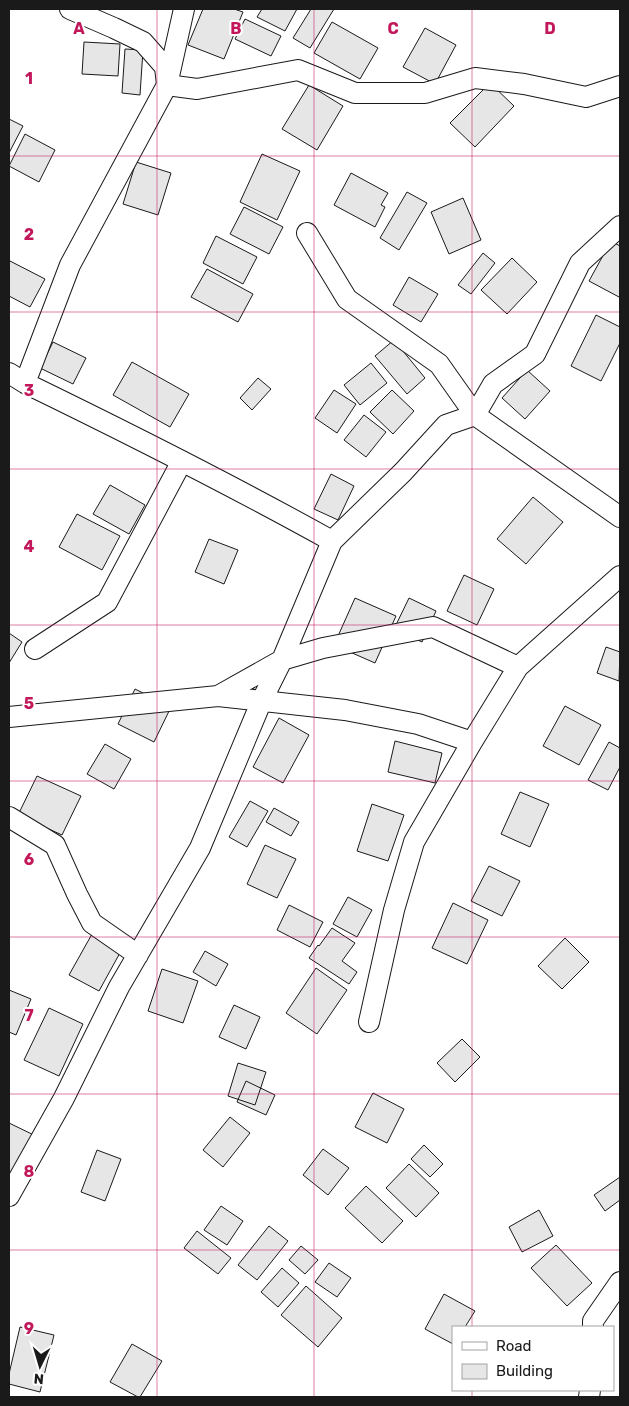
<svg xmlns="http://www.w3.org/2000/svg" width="629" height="1406" font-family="Rubik,sans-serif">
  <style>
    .building { fill: #e6e6e6; stroke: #1a1a1a }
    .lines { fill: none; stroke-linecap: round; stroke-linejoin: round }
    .street-casing { stroke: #1a1a1a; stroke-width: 22 }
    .street { stroke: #fff; stroke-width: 20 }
    .grid { fill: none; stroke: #c2185b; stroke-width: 1; stroke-opacity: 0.55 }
    .grid-label { font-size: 16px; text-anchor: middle; font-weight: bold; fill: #c2185b; stroke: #fff; stroke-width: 4; stroke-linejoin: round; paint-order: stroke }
  </style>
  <rect width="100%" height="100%" fill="#fff"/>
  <path class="building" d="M203,9H234L243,12L224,59L188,45Z
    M262,9H297L285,31L257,17Z
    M311,9H334L310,48L293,38Z
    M245,19L281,36L271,56L235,39Z
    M332,22L378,48L360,79L314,53Z
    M425,28L456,45L435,84L403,67Z
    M84,42L120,44L118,76L82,74Z
    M125,49L143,50L140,95L122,93Z
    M490,83L514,106L475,147L450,123Z
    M309,85L343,106L317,150L282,129Z
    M9,119L23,126L9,153Z
    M25,134L55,150L39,182L9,166Z
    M262,154L300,171L277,220L240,202Z
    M136,162L171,173L158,215L123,204Z
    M351,173L388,193L381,205L385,207L375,227L334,205Z
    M407,192L427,203L399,250L380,238Z
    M463,198L481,240L449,254L431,212Z
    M244,207L283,227L269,254L230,234Z
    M216,236L257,257L243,284L203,263Z
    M611,241L620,246V294L619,297L589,281Z
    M483,253L495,263L471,294L458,285Z
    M512,258L537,282L507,314L481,290Z
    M10,261L45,279L30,307L9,296V264Z
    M207,269L253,294L238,322L191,297Z
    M409,277L438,294L421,322L393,305Z
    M596,315L620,327V343L601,381L571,366Z
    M394,340L425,378L407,394L375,356Z
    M53,342L86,358L73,384L40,368Z
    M132,362L189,394L170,427L113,395Z
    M371,363L387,383L360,405L344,385Z
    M527,370L550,391L525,419L502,398Z
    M258,378L271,389L252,410L240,398Z
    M334,390L356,404L337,433L315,418Z
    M392,390L414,411L393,434L370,412Z
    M364,415L386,432L366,457L344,440Z
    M331,474L354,486L338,520L314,509Z
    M110,485L145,505L129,534L93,514Z
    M533,497L563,522L526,564L497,539Z
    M77,514L120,536L102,570L59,547Z
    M209,539L238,550L224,584L195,572Z
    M464,575L494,589L477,625L447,611Z
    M355,598L396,616L375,663L334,645Z
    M409,598L436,611L422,642L394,629Z
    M9,633L22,642L9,663Z
    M606,647L620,652L619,681L597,673Z
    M135,689L171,707L154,742L118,724Z
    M565,706L601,725L579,765L543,746Z
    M279,718L309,735L283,783L253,767Z
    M395,741L442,753L435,783L388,772Z
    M609,742L620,748V767L608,790L588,780Z
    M105,744L131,759L114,789L87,774Z
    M37,776L81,796L62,835L18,815Z
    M520,792L549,804L530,847L501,834Z
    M250,801L268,811L247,847L229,837Z
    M372,804L404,815L388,861L357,851Z
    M274,808L299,822L291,836L266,822Z
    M265,845L296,859L277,898L247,884Z
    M489,866L520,881L502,916L471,901Z
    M348,897L372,910L357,937L333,924Z
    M453,903L488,920L467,964L432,948Z
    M289,905L323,922L310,947L277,930Z
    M332,928L355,943L342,961L357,972L349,984L309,958L318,945L319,946Z
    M92,934L121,951L99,991L69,975Z
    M565,938L589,962L562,989L538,966Z
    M205,951L228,964L216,986L193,972Z
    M316,968L347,990L317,1034L286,1013Z
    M162,969L198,981L183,1023L148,1011Z
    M9,990L31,999L16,1035L9,1032Z
    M234,1005L260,1017L246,1049L219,1037Z
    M49,1008L83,1024L59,1076L24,1060Z
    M462,1039L480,1057L455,1082L437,1063Z
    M238,1063L266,1072L255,1105L228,1096Z
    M246,1081L275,1095L266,1115L237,1102Z
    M373,1093L404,1109L387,1143L355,1127Z
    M230,1117L250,1133L223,1167L203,1150Z
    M9,1123L40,1138L9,1179Z
    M424,1145L443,1164L430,1177L411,1159Z
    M323,1149L349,1168L328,1195L303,1175Z
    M97,1150L121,1159L105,1201L81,1192Z
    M409,1164L439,1193L416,1217L386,1188Z
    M620,1177V1200L605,1211L594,1195Z
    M366,1186L403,1221L382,1243L345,1208Z
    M221,1206L243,1221L227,1245L204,1230Z
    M539,1210L553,1236L522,1252L509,1227Z
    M269,1226L288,1241L257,1280L238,1265Z
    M197,1231L231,1258L218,1274L184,1248Z
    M556,1245L592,1283L567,1306L531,1268Z
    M301,1246L318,1260L305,1274L289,1260Z
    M329,1263L351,1278L337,1297L315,1282Z
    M282,1268L299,1283L278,1307L261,1292Z
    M306,1286L342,1318L318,1347L281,1315Z
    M444,1294L475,1311L465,1327H453V1344L425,1329Z
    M20,1327L54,1335L40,1392L9,1384V1374Z
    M132,1344L162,1361L140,1397H138L110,1382Z"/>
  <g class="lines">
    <g class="street-casing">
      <path id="street" d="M184,9L167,85L197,89L298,70L355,93H425L475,78L524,84L586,97L620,86
        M307,233L347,299L439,364L475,415L493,384L535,354L580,263L620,226
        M9,373L25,383C128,433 231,485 332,541L403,472L446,425L475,415L620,517
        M25,383L70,265L167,85L165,67L143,42L114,28L70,9
        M35,649L107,602L182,461
        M218,696L345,710L418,724L472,742L518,667
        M9,717L218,696L282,660L323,648L433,627L518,667L620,576
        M9,817L55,845L77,894L92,923L138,955
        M369,1022L394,910L414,842L472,742
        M9,1196L64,1098L119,987L200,848L262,700L282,660L332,541
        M593,1327V1321L620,1282
        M589,1397L590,1390"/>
    </g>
    <use href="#street" class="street"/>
  </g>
  <path class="grid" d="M157,9V1397M314,9V1397M472,9V1327M9,156H620M9,312H620M9,469H620M9,625H620M9,781H620M9,937H620M9,1094H620M9,1250H620M472,1390V1397"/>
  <g class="grid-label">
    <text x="79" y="34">A</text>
    <text x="236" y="34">B</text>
    <text x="393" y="34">C</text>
    <text x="550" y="34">D</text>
    <text x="29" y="84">1</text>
    <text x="29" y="240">2</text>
    <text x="29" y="396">3</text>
    <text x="29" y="552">4</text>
    <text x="29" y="709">5</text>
    <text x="29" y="865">6</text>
    <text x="29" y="1021">7</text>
    <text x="29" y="1177">8</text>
    <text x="29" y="1334">9</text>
  </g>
  <rect width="629" height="1406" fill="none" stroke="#1a1a1a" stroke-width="20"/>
  <rect x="452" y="1326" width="162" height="65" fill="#ffffff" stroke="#a3a3a3"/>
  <rect x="462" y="1342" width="25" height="8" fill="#ffffff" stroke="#a3a3a3"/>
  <text x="496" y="1351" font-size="15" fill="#1a1a1a">Road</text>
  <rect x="462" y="1364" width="25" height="15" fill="#e6e6e6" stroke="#a3a3a3"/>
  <text x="496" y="1376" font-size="15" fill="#1a1a1a">Building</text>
  <g transform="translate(40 1366) rotate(185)" stroke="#ffffff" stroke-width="4" paint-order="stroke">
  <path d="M0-4L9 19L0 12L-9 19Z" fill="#1a1a1a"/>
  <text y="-8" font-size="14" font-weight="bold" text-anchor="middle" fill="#1a1a1a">N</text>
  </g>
</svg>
